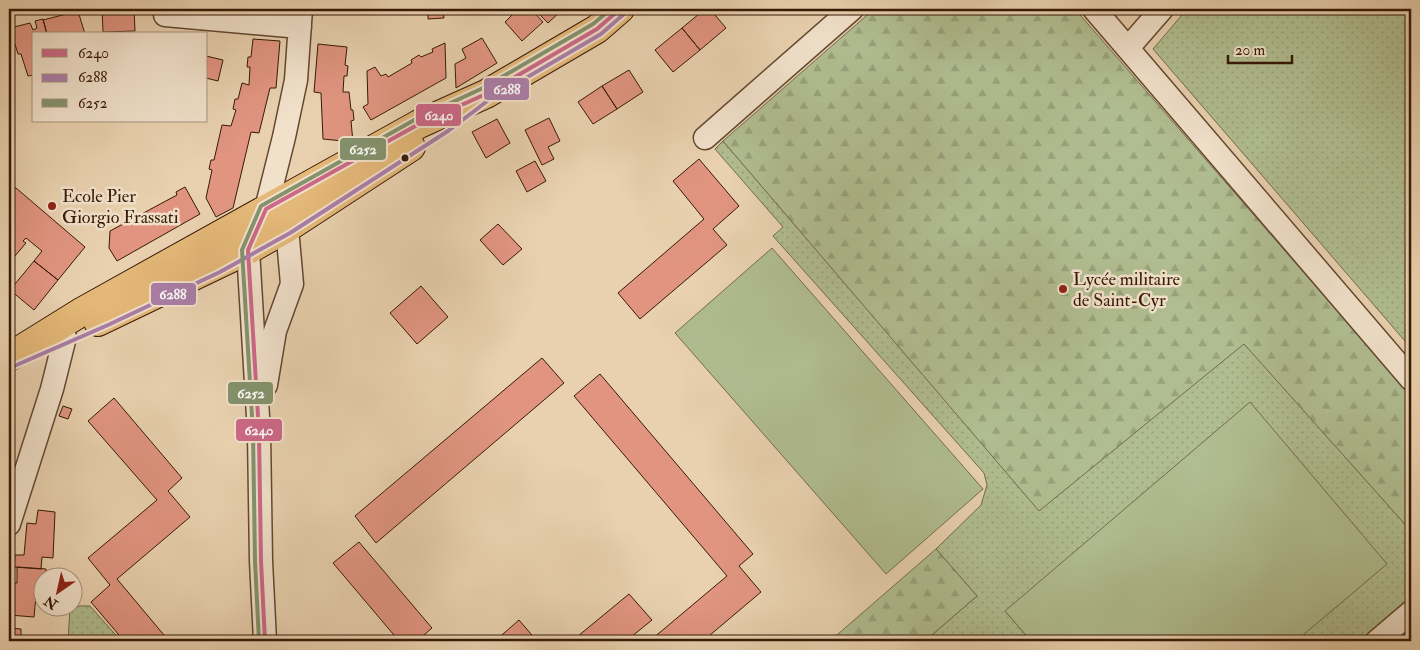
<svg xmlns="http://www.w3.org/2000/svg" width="1420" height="650" font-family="'IM FELL Double Pica',serif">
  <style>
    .green { fill: url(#green-dots); stroke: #746b4b }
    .forest { fill: url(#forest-firs); stroke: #746b4b }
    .pitch { fill: #b0bd90; stroke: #746b4b }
    .building { fill: #e19581; stroke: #371906 }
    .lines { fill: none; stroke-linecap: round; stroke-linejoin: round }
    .minor-casing { stroke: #644730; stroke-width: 25 }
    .major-casing { stroke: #371906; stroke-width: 30 }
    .minor { stroke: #f1e1cb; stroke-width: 22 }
    .major { stroke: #e4b878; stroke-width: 28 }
    .bus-1-casing { stroke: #f1e1cb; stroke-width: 8 }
    .bus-2-casing { stroke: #f1e1cb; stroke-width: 8 }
    .bus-3-casing { stroke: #f1e1cb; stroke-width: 8 }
    .bus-1 { stroke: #cd6888; stroke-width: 4 }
    .bus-2 { stroke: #ab7ea9; stroke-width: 4 }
    .bus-3 { stroke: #84936e; stroke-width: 4 }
    .bus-dot { fill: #371906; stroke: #f1e1cb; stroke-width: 2 }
    .poi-dot { fill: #8f2418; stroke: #f1e1cb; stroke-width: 2 }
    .labels { text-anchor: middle; stroke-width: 5; stroke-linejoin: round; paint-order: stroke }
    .poi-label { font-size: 18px; fill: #371906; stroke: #f1e1cb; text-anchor: start }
    .line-badge { stroke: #f1e1cb; stroke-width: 2 }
    .badge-label { font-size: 14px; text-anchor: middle; font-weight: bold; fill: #fff }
  </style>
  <defs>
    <pattern id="green-dots" width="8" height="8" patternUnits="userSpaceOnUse" patternTransform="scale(1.25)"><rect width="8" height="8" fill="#b0bd90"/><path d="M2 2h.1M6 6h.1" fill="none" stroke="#98a27b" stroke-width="1.8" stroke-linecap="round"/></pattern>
    <pattern id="forest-firs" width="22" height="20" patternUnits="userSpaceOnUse" patternTransform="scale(1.25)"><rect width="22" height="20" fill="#b0bd90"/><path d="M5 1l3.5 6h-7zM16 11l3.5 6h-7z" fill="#98a27b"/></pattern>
  </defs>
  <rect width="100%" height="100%" fill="#e9d1af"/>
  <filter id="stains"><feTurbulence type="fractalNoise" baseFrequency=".004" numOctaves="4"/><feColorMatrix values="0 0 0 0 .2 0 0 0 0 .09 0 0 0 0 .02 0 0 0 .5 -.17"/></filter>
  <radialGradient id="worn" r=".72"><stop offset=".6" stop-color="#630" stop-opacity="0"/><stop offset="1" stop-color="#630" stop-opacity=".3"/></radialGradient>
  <path class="green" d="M1187,9H1411V348L1153,49Z
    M723,141L1039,510L1244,343L1411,531V598L1360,641H1296L1387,563L1005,611L1031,641H971L969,639L966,641H925L977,596L936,549L981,505L987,485L984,473L773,236L783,227L715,149Z
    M73,606H90L121,641H68L70,608H72Z"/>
  <path class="forest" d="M874,9H1075L1411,396V531L1244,344L1039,511L723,141Z
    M936,549L977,596L925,641H830Z"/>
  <path class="pitch" d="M772,248L983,489L886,574L675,333Z
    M1250,402L1387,564L1296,641H1031L1005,611Z"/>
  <path class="building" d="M102,9H134L135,31L103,32Z
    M428,9H443L444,18L428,19Z
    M515,9H531L543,22L522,41L505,22L517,10Z
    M534,9H563L548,23Z
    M705,9H710L726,28L700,50L682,28Z
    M78,11L85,34H47L43,20Z
    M43,19L47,34H34V75L28,76L21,54H18L10,28L30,23L33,30L37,28L35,21Z
    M682,28L700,50L673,72L655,50Z
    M482,38L497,63L456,88L455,64L466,58L462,49Z
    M253,39L280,41L276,88H270L259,133L251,132L233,208L216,217L206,198L212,170L209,169L211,160H214L222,125L231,126L236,110L233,109L235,99H238L242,83L249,85L250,67H247L248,57H251Z
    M445,43L446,78L371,120L363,107L368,104L367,71L375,67L381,76L386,74L388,77L412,63L411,60L419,55L421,57L433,52L432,49Z
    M318,44L347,47L345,65L348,66L347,76H344L343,92H349L351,110H353L354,120L351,121L353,142L323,139L321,93L314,92Z
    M206,56L223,60L218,81L206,78Z
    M629,70L643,92L617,109L602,86Z
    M602,86L617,109L593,124L578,102Z
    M549,118L560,141L548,147L554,159L542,165L525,130Z
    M497,119L510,143L486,158L472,132Z
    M699,159L739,206L713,229L727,245L640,319L618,293L704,219L673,181Z
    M535,161L546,181L527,192L516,171Z
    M9,182L85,247L58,280L34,261L42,251L26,238L23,241L26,243L9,263Z
    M185,187L200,214L117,261L109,248L110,231L177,195L176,192Z
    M498,224L522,249L503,265L480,240Z
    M34,261L58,280L34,310L10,290Z
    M421,286L448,317L417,344L390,313Z
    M542,358L564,383L376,543L355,516Z
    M600,374L753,554L739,566L761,592L703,641H654L652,639L727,576L574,396Z
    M114,398L182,478L168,491L190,517L117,579L169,641H124L91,602L110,585L88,558L157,500L88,421Z
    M63,406L72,409L68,419L59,416Z
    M38,510L55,512L53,558L42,557L41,569L14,567L15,555H24L27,523L36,524Z
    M359,542L432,628L417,641H399L333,563Z
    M17,567L46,569V578H42V595H36L34,617L9,615L10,583H17Z
    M629,594L652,620L626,641H572Z
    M519,620L537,641H495Z
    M9,628L21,629V641H9Z"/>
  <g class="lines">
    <g class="minor-casing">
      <path id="minor" d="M1094,9L1411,379
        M165,15L300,27
        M1128,48L1162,9
        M705,138L852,9
        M266,385L275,331L292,284L287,228L276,218
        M9,524L52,389L65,337
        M265,641L261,561L259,433L248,250L266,209L284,137L296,80L301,9
        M1377,641L1411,612"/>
    </g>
    <g class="major-casing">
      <path id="major" d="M98,322L248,250L287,228L411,147
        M9,357L83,311L419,124L486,94L597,29L620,9"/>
    </g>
    <use href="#minor" class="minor"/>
    <use href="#major" class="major"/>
    <g class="bus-1-casing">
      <path id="bus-1" d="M265,641L261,561L259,433L248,250L266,209L419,124L486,94L597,29L620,9"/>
    </g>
    <g class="bus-2-casing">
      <path id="bus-2" d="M12,367L108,325L220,272L290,233L448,131L490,99L601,34L624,14"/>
    </g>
    <g class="bus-3-casing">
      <path id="bus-3" d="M259,641L255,561L253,433L242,250L261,206L416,119L483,88L593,24L611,9"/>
    </g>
    <use href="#bus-1" class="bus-1"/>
    <use href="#bus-2" class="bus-2"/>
    <use href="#bus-3" class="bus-3"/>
  </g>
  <circle class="bus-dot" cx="405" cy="158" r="4.5"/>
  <g class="poi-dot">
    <circle cx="52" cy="206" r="5"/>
    <circle cx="1063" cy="289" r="5"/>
  </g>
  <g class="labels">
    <g class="poi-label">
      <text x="62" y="202">Ecole Pier<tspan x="62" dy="21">Giorgio Frassati</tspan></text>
      <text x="1073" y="285">Lycée militaire<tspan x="1073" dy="21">de Saint-Cyr</tspan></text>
    </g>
  </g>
  <g class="line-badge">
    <rect x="483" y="77" width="47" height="24" rx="5" fill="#ab7ea9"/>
    <rect x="415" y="103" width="47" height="24" rx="5" fill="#cd6888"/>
    <rect x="339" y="137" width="48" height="24" rx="5" fill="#84936e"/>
    <rect x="150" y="282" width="47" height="24" rx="5" fill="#ab7ea9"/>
    <rect x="227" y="381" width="47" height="24" rx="5" fill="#84936e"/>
    <rect x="235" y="418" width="48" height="24" rx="5" fill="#cd6888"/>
  </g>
  <g class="badge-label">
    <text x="507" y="94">6288</text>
    <text x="439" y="120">6240</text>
    <text x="363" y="154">6252</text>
    <text x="173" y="299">6288</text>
    <text x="251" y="398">6252</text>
    <text x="259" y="435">6240</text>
  </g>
  <rect width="1420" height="650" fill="none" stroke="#e9d1af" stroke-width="30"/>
  <rect x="10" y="10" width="1400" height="630" fill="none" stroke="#371906" stroke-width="2.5"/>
  <rect x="15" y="15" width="1390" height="620" fill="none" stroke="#371906"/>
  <rect x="32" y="32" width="175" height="90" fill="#f1e1cb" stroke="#a7917c"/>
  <rect x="42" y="49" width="25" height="8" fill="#cd6888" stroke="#a7917c"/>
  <text x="78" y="58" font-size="15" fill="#371906">6240</text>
  <rect x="42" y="74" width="25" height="8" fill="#ab7ea9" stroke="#a7917c"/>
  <text x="78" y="82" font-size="15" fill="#371906">6288</text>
  <rect x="42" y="99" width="25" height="8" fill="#84936e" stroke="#a7917c"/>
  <text x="78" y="108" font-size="15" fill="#371906">6252</text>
  <g transform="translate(58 592) rotate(214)"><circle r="24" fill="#f1e1cb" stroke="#a7917c"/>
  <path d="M0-4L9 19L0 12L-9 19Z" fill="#8f2418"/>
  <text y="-8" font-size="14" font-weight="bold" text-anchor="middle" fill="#371906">N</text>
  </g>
  <path d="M1228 55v8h64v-8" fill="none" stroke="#371906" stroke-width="2.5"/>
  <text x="1235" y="55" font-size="15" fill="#371906" stroke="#f1e1cb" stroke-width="4" paint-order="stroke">20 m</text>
  <rect width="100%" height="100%" filter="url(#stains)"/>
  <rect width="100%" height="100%" fill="url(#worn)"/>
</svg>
